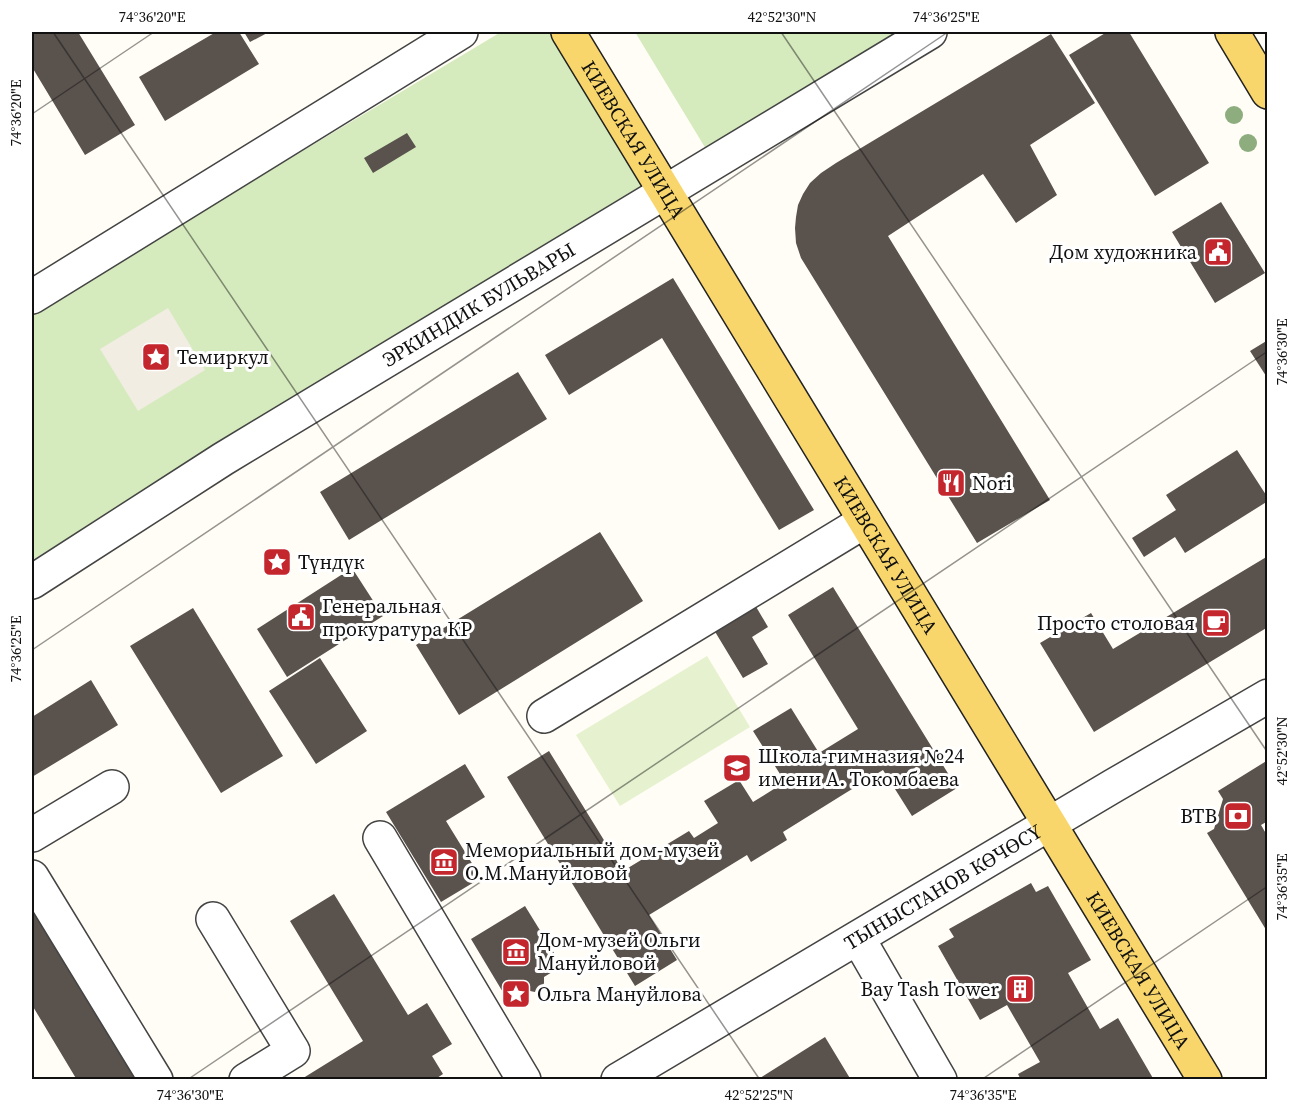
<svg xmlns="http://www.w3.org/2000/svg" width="1299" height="1111" font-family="'Source Serif 4',serif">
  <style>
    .green { fill: #d5ebbd }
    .pitch { fill: #e6f2cf }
    .plaza { fill: #f1ede2 }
    .building { fill: #5a524d }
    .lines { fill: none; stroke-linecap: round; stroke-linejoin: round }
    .minor-casing { stroke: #444; stroke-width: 36 }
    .major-casing { stroke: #222; stroke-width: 36 }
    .minor { stroke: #fff; stroke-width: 33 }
    .major { stroke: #f9d66b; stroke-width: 33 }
    .tree { fill: #8dad7f }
    .ticks { fill: none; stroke: #111; stroke-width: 1.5; stroke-opacity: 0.45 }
    .labels { text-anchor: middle; stroke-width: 6; stroke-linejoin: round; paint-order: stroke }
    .street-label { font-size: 20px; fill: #111; stroke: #fff }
    .poi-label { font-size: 20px; fill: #111; stroke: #fff; text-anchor: start }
    .neatline { fill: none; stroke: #111; stroke-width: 2 }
    .ticks-label { font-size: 15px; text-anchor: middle; fill: #111 }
  </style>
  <rect width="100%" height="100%" fill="#fffdf5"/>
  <path class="green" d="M501,32H560L653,187L32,560V313Z
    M635,32H911L709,154Z"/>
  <path class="pitch" d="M707,656L750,727L620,806L576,735Z"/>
  <path class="plaza" d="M168,308L205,370L138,411L100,349Z"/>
  <path class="building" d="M32,32H78L135,125L85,155L32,67Z
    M216,32H239L259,64L165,121L139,77Z
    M244,32H269L250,42Z
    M1107,32H1129L1209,163L1155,196L1069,55Z
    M1051,34L1095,103L1030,145L1057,195L1016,223L983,174L888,236L1050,500L977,543L801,258L796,243L795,228L796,217L798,205L803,194L810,183L821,173L836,163Z
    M407,133L416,147L373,173L364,158Z
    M1221,202L1265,273L1215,303L1172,232Z
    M673,278L814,510L779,530L662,338L569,395L545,355Z
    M1268,340V379L1250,351Z
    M518,372L547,419L349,540L320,492Z
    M1237,450L1268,498V501L1185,553L1175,537L1144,557L1132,538L1176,510L1166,495Z
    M600,532L643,601L459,715L416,645Z
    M1268,556V627L1094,732L1040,643L1091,613L1113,649Z
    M352,568L383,616L287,677L257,629Z
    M833,587L957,788L912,816L883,770L844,794L783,832L787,840L751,862L747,855L649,915L677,960L635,986L507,777L549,751L623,871L689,831L694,838L718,823L704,801L739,780L753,802L785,782L753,731L791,708L819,753L858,729L788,615Z
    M755,605L768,627L752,637L768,664L743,678L714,630Z
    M193,608L283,756L221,793L130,646Z
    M320,658L367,731L316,764L269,691Z
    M91,680L118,725L32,777V717Z
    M1268,760V821L1261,825L1268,837V933L1207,833L1214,829L1223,799L1218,791Z
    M465,764L485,797L446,821L481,878L441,902L386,812Z
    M1031,883L1036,892L1048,886L1091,960L1068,973L1100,1029L1118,1018L1154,1080H1021L1018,1074L1040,1062L1007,1005L980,1020L938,946L954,937L949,929Z
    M334,894L408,1015L427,1003L452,1044L432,1056L443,1074L434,1080H300L363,1041L290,921Z
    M32,900L141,1080H77L32,1005Z
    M525,906L562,966L544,977V983L542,988L535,992L530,991L525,988L507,999L471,939Z
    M825,1037L851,1080H757Z"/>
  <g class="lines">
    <g class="minor-casing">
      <g id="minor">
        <path d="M32,297L461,32"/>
        <path id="s1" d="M32,582L223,459L930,32"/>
        <path d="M544,716L865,521"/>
        <path d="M32,835L112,787"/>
        <path d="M380,838L524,1080"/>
        <path d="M32,877L156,1080"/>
        <path d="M213,919L293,1051L246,1080"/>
        <path d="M858,938L940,1080"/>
        <path id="s2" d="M618,1080L1113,786L1268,696"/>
      </g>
    </g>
    <g class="major-casing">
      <g id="major">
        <path id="s3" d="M568,32L1205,1080"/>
        <path d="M1232,32L1268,92"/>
      </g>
    </g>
    <use href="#minor" class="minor"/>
    <use href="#major" class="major"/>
  </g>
  <g class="tree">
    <circle cx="1234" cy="115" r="9"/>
    <circle cx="1248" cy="143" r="9"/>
  </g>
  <path class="ticks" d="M53,32L760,1080M781,32L1268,753M32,114L154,32M32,650L948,32M32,1078V1080M187,1080L1268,351M981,1080L1268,886"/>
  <defs>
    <g id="civic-square" transform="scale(1.5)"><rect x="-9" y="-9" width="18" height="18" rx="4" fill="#c4262e" stroke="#fff"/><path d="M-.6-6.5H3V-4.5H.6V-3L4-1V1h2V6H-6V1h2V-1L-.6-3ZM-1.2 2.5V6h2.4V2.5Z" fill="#fff"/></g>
    <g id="sight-square" transform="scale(1.5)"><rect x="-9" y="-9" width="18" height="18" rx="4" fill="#c4262e" stroke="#fff"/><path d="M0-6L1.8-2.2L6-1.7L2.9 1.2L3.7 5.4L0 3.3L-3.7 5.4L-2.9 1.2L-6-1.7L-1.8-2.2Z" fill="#fff"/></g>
    <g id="restaurant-square" transform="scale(1.5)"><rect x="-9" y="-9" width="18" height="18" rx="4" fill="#c4262e" stroke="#fff"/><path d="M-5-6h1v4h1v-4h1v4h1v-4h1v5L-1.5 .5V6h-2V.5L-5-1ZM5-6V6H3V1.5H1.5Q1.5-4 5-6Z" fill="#fff"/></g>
    <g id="cafe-square" transform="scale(1.5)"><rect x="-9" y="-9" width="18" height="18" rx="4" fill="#c4262e" stroke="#fff"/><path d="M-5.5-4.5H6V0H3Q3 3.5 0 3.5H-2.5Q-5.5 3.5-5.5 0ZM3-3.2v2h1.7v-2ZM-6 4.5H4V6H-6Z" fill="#fff"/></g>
    <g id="school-square" transform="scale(1.5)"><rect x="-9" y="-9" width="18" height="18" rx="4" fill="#c4262e" stroke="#fff"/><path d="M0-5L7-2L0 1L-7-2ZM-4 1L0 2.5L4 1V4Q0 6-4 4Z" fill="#fff"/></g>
    <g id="bank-square" transform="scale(1.5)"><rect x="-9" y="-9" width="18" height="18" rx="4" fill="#c4262e" stroke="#fff"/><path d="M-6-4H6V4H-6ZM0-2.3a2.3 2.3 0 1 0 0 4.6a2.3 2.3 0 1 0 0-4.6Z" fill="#fff"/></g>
    <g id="museum-square" transform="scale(1.5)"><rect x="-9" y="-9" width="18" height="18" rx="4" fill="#c4262e" stroke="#fff"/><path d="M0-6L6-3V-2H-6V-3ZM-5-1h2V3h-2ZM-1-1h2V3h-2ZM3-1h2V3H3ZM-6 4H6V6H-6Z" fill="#fff"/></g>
    <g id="building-square" transform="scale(1.5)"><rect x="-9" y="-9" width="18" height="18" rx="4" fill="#c4262e" stroke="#fff"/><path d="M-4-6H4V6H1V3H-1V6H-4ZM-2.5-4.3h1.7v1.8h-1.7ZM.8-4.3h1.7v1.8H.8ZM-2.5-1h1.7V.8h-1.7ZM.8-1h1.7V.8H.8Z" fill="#fff"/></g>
  </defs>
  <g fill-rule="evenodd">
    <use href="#civic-square" x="1218" y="252"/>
    <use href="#sight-square" x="156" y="357"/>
    <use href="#restaurant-square" x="951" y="483"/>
    <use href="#sight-square" x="277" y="562"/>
    <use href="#civic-square" x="301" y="617"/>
    <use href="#cafe-square" x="1216" y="623"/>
    <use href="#school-square" x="737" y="768"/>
    <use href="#bank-square" x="1238" y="816"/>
    <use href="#museum-square" x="444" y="862"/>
    <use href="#museum-square" x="516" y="952"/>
    <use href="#building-square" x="1020" y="989"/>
    <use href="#sight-square" x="516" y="994"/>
  </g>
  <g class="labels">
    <g class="street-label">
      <text dy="7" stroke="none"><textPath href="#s3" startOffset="126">КИЕВСКАЯ УЛИЦА</textPath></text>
      <text dy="7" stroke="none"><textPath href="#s1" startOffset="526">ЭРКИНДИК БУЛЬВАРЫ</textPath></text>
      <text dy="7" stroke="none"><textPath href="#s3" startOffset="612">КИЕВСКАЯ УЛИЦА</textPath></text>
      <text dy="7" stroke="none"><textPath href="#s2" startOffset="378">ТЫНЫСТАНОВ КӨЧӨСҮ</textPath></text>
      <text dy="7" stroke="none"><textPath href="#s3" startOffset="1098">КИЕВСКАЯ УЛИЦА</textPath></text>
    </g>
    <g class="poi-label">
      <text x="1197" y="259" text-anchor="end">Дом художника</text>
      <text x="177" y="364">Темиркул</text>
      <text x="972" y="490">Nori</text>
      <text x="298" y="569">Түндүк</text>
      <text x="322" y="613">Генеральная<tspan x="322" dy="23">прокуратура КР</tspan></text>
      <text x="1195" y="630" text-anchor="end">Просто столовая</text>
      <text x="758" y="763">Школа-гимназия №24<tspan x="758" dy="23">имени А. Токомбаева</tspan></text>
      <text x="1217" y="823" text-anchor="end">BTB</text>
      <text x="465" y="857">Мемориальный дом-музей<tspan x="465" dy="23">О.М.Мануйловой</tspan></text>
      <text x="537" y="947">Дом-музей Ольги<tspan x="537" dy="23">Мануйловой</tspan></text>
      <text x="999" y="996" text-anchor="end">Bay Tash Tower</text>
      <text x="537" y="1001">Ольга Мануйлова</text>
    </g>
  </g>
  <rect width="1299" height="1111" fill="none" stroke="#ffffff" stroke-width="66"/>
  <rect x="33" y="33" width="1233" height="1045" class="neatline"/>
  <g class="ticks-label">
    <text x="152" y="22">74°36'20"E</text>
    <text x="782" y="22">42°52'30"N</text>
    <text x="946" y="22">74°36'25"E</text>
    <text transform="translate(16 113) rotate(-90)" y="5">74°36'20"E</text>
    <text transform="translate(1282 352) rotate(-90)" y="5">74°36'30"E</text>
    <text transform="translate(16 649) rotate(-90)" y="5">74°36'25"E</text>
    <text transform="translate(1282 751) rotate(-90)" y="5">42°52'30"N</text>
    <text transform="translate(1282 887) rotate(-90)" y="5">74°36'35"E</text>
    <text x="190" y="1100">74°36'30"E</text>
    <text x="759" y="1100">42°52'25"N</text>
    <text x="983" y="1100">74°36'35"E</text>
  </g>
</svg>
